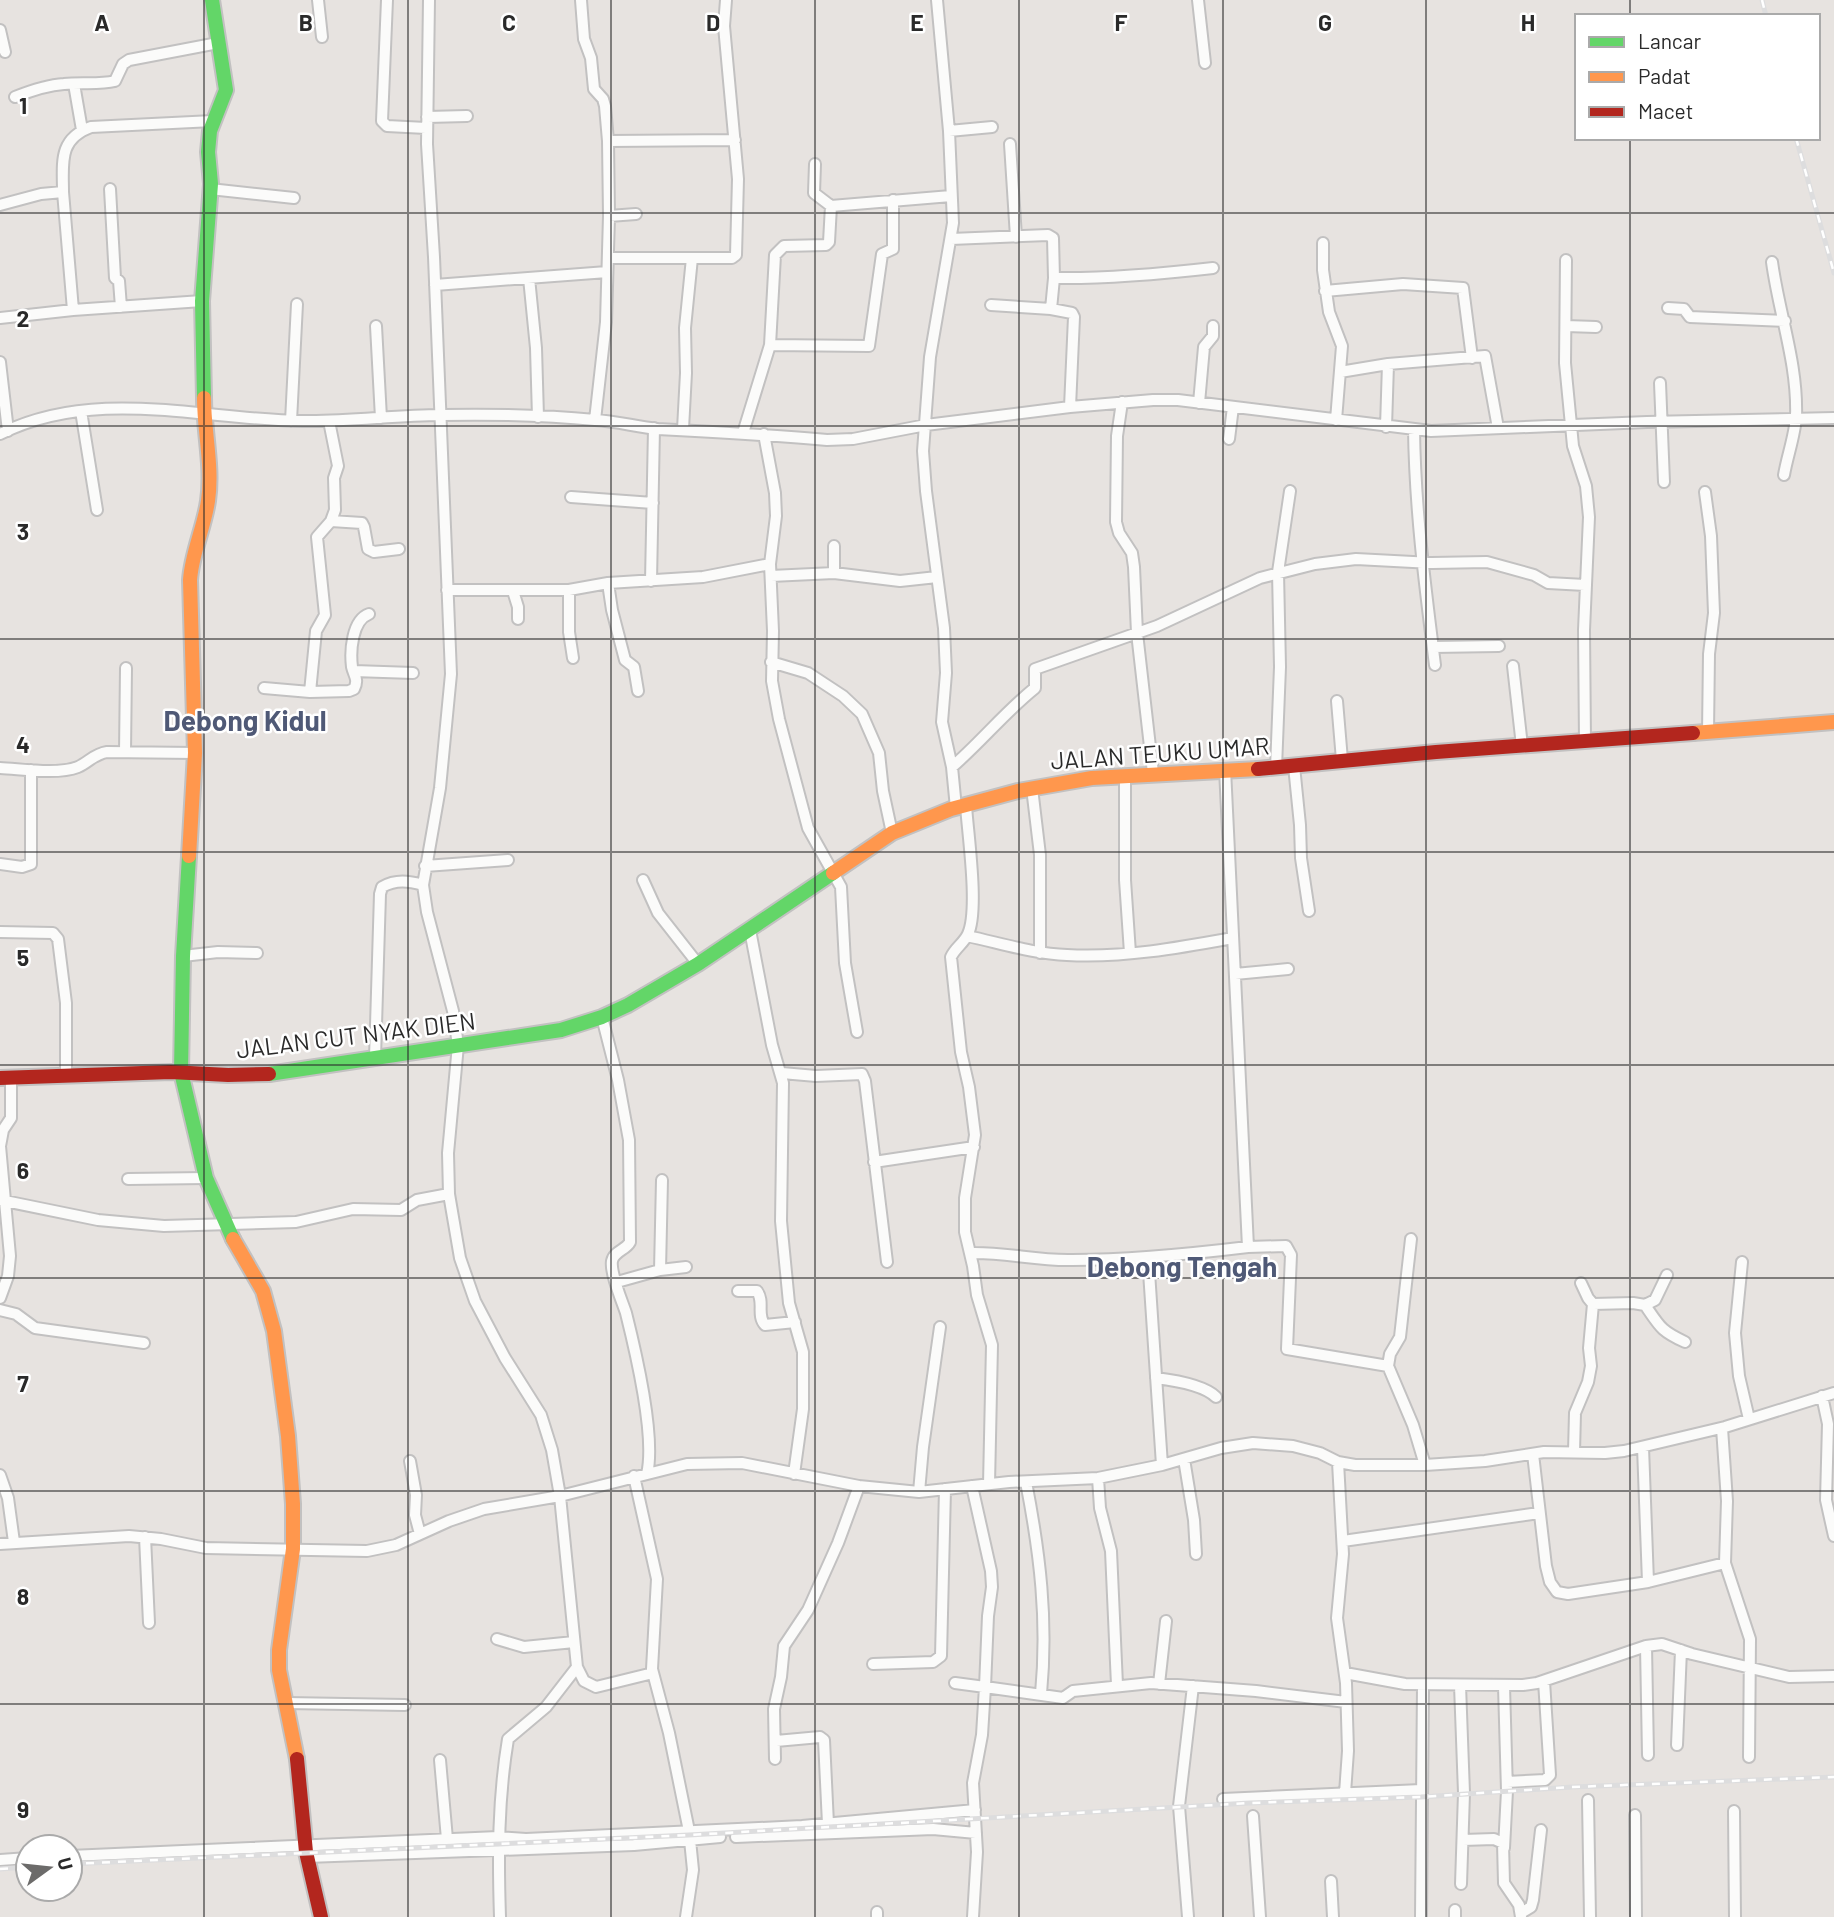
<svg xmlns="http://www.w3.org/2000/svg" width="1834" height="1917" font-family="Barlow,sans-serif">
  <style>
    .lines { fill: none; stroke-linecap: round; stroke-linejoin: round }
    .street-casing { stroke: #c2c1c1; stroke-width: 14 }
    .fast-casing { stroke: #c2c1c1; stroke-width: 18 }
    .slow-casing { stroke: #c2c1c1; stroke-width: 18 }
    .jam-casing { stroke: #c2c1c1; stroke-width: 18 }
    .street { stroke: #fbfbfa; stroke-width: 10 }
    .fast { stroke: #63d668; stroke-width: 14 }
    .slow { stroke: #ff974d; stroke-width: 14 }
    .jam { stroke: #b3261e; stroke-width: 14 }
    .rail-casing { stroke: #ddddde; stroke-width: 5 }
    .rail { stroke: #fff; stroke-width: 2.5; stroke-dasharray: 8; stroke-linecap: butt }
    .grid { fill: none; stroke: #2a2a2a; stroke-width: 2; stroke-opacity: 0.55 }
    .labels { text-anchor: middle; stroke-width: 5; stroke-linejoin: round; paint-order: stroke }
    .street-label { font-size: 24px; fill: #2a2a2a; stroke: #fff }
    .quarter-label { font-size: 28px; font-weight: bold; fill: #4f5976; stroke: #fff }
    .grid-label { font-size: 23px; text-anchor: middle; font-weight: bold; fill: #2a2a2a; stroke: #fff; stroke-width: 5; stroke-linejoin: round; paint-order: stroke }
  </style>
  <rect width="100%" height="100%" fill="#e7e3e0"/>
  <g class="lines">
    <g class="street-casing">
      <path id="street" d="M318,0L322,37
        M387,0L382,121L387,126L426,128
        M429,0L427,144L434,257L451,674L440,788L423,885L427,912L453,1011L458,1045L448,1153L449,1194L460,1258L475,1301L505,1358L541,1415L552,1450L560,1496L577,1667L584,1681L596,1687L653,1673
        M581,0L584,39L591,58L594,89L603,99L605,106L608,141L609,216
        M937,0L949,131L953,223L930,357L923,451L926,491L944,628L946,673L942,722L952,767L956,808
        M1198,0L1205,63
        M0,30L5,52
        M74,84L82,130
        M15,97C30,91 47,85 64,84C81,82 99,85 115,81L123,64L129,60L218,43
        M427,117L467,116
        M949,131L992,127
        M608,141L735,140
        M1010,144L1016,237
        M815,164L814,193L831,206
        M110,189L115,278L119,281L121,307
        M210,189L294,198
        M63,192C63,163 58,139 91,127L213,121
        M0,205L41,194L63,192L73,310
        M951,239L1048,235L1053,238L1054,278L1051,309L1072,313L1074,317L1070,407
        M1323,243V270L1329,312L1342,346L1336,420
        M608,258H732L736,255L738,179L724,26L726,0
        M1566,260L1565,363L1573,446L1586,486L1589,517L1584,630L1585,742
        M1772,262C1779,314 1798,364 1796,417C1795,435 1787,457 1784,475
        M529,278L536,348L538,417
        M1054,278C1107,279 1160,274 1213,268
        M435,285L607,272
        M1325,291L1403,284L1463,288L1472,358
        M991,305L1051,309
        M1668,308L1684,309L1690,317L1785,321
        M0,318L73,310L202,301
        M376,326L381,418
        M1566,326L1596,327
        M770,345L869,346L882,254L893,249V200
        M0,362L8,431
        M1340,372L1388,364L1485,356L1498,428
        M1660,383L1664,482
        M1122,402L1117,436L1116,522L1119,533L1132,553L1134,567L1137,633L1153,773
        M1199,403L1204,347L1213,336V326
        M81,411L97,510
        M595,420L606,322L609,216L636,214
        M291,421L297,304
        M1386,427L1388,364
        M683,429L686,373L685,328L692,258
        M1414,429C1415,509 1425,586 1435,665
        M743,433L770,345L775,255L784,246L826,245L829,242L831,206L951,196
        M0,434C96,386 202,420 303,421C349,422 395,415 441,415C492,414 544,415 595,420C616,421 637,427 658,429C714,432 771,435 827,440L853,439L926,425L1070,407L1153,400H1178L1431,431L1647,422L1834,418
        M764,434L775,493L776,516L770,564L773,631L772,681L779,719L808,828L841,887L845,963L857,1032
        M1229,439L1233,407
        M1705,492L1711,536L1714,613L1709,654L1708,732
        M571,497L653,503
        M331,521L362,523L364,527L368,549L374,552L399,549
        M834,546V573
        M771,576L834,573L900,581L937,577
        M651,581L654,428
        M608,583L612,610L625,660L634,667L638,691
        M447,590H569L608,583L703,577L770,564
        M569,590V632L573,658
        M513,591L518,607V619
        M1433,647L1499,646
        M771,662L808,673L843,696L862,714L879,753L883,791L892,833
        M1513,666L1522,746
        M354,671L413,673
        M264,688L310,692L349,691L354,689C359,679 354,676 352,667C350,651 352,620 369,614
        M310,692L316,631L325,615L317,537L331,521L335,510L334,478L338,466L329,421
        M1337,701L1342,760
        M125,752L126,668
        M1294,766L1300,825L1301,858L1309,911
        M952,767C981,742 1005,712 1035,688V669L1157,626L1260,578L1315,564L1356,559L1432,563L1487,562L1534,575L1548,583L1585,585
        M0,768C22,769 57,775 78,767C89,762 94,754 107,752L195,753
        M1276,768L1280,667L1278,572L1290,491
        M1125,775V880L1130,953
        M1032,788L1040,855V953
        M966,806C968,835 979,910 968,934C964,943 955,948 951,957L961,1052L969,1087L975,1135L965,1198V1232L973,1266L977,1295L992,1345L989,1484
        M0,864L22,867L31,864V770
        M425,866L508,860
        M643,880L658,913L698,964
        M750,930L772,1045L783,1083L781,1221L789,1303L803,1352V1409L794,1474
        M0,932L53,933L58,939L66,1003V1074
        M967,936C1000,943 1034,954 1067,955C1123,958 1178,948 1233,938
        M183,956L218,952L257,953
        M1235,974L1288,969
        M602,1017L618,1080L629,1140L630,1242C626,1250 614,1251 612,1261C610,1273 622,1301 626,1313C636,1353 656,1436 647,1474
        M375,1058L380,894L382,887C396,879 409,881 423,885
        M782,1073L816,1076L862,1074L865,1081L887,1262
        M874,1162L974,1147
        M128,1179L206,1178
        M0,1200L98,1220L164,1226L296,1222L353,1209L401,1210L417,1200L449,1194
        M1411,1239L1400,1337L1390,1354L1388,1366L1413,1425L1425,1465
        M1248,1247L1286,1246L1291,1255L1287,1349L1388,1366
        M971,1253C1004,1252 1038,1261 1072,1260C1130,1260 1190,1254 1248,1247L1225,769
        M1148,1257L1162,1465
        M1742,1262L1735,1333L1739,1376L1749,1419
        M660,1270L662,1180
        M617,1282L660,1270L686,1267
        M1581,1283L1588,1298L1593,1304
        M738,1291H757C765,1302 756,1315 765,1325L795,1322
        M0,1298L8,1276L10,1256L0,1146L3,1130L11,1118V1077
        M1645,1305L1655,1300L1667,1275
        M0,1310L16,1314L35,1328L144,1343
        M1156,1378C1172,1380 1204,1385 1216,1397
        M1822,1396L1828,1424L1826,1500L1834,1536
        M1722,1428L1727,1501L1725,1563L1750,1639L1749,1757
        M1643,1447L1648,1582
        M1574,1452L1575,1413L1588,1382L1591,1366L1589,1348L1593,1304L1633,1303L1645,1305C1660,1327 1661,1331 1685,1342
        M1533,1454L1546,1566L1550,1582L1557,1592L1568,1594L1648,1582L1725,1563
        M1184,1459L1194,1520L1196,1554
        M410,1461L416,1495L415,1515L420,1534
        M1338,1462L1343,1554L1337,1618L1346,1683L1348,1751L1345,1793
        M0,1475L8,1498L14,1542
        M634,1476L657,1579L652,1669L669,1733L689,1831
        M1098,1478L1100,1508L1111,1551L1117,1685
        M1026,1482C1040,1554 1048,1620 1041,1694
        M919,1492L923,1447L940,1327
        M145,1537L149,1623
        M1343,1541L1539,1513
        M0,1544L129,1536L161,1539L206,1548L367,1551L396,1545L449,1521L484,1509L560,1496L687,1464L742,1463L859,1486L919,1492L1009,1482L1098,1478L1162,1465L1221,1448L1253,1443L1293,1446L1320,1453L1338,1462L1355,1465H1425L1485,1461L1544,1452L1605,1453L1624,1451L1725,1427L1834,1393
        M497,1639L524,1647L574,1642
        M1646,1646L1648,1755
        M873,1664L933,1662L941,1656L945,1489
        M1345,1673L1405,1684L1523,1685L1537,1683L1646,1646L1662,1644L1692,1654L1789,1677L1834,1676
        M955,1683L985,1687L988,1616L992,1587L991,1571L972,1486
        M1159,1684L1166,1621
        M1460,1685L1464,1793L1461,1884
        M1504,1686L1507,1791L1504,1848
        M286,1703L405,1705
        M776,1741L820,1737L824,1740L828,1824
        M1677,1745L1681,1650
        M775,1759L774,1709L781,1677L784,1646L808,1610L838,1543L859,1486
        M440,1760L447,1839
        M1507,1782L1545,1780L1550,1775L1544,1681
        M1223,1799L1421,1790
        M1588,1800L1590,1917
        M1734,1811L1735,1917
        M1635,1815L1636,1917
        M1253,1816L1260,1917
        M736,1837L933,1829L976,1833
        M1463,1840L1494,1839L1503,1843L1504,1883L1519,1905L1521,1917
        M70,1856C212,1849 355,1844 498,1837L526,1839L802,1826L975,1810
        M307,1857L634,1845L720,1837
        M0,1860L28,1858
        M1331,1881L1333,1917
        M877,1912V1917
        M1521,1913L1531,1907L1533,1900L1541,1830
        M500,1917C498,1857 498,1799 508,1739L546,1707L577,1667
        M686,1917L693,1870L690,1840
        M973,1917L977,1852L973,1783L982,1735L985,1687L1063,1698L1073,1691L1151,1683L1256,1691L1346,1702
        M1188,1917L1179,1806L1193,1686
        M1421,1917L1423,1685
        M1455,1917V1910"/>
    </g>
    <g class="fast-casing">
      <path id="fast" d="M204,398L202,301L211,184L208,152L210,131L226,90L212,0
        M189,856L183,956L181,1072L206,1178L233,1239
        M269,1074L561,1030L602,1017L628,1005L698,964L833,873"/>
    </g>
    <g class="slow-casing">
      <path id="slow" d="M1693,733L1834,722
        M189,856L195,753L190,580C192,552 204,528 208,501C213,467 204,432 204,398
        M833,873L892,833L951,809L1018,791L1092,778L1258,769
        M233,1239L263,1291L274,1331L288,1436L293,1504V1549L279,1650V1670L297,1759"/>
    </g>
    <g class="jam-casing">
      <path id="jam" d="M1258,769L1436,752L1693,733
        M0,1078L171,1072L228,1075L269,1074
        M297,1759L306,1852L321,1917"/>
    </g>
    <use href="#street" class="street"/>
    <use href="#fast" class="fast"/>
    <use href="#slow" class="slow"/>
    <use href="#jam" class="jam"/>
    <g class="rail-casing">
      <path id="rail" d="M1762,0L1766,16
        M1796,138L1834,273
        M70,1864L689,1835L1250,1803L1421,1797L1572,1787L1834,1777
        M0,1869L28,1867"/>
    </g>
    <use href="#rail" class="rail"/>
  </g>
  <path class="grid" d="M204,0V1917M408,0V1917M611,0V1917M815,0V1917M1019,0V1917M1223,0V1917M1426,0V1917M1630,0V16M1630,138V1917M0,213H1834M0,426H1834M0,639H1834M0,852H1834M0,1065H1834M0,1278H1834M0,1491H1834M0,1704H1834"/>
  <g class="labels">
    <g class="street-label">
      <text transform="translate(1160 754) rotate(-4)" y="8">JALAN TEUKU UMAR</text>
      <text transform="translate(356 1036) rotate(-7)" y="8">JALAN CUT NYAK DIEN</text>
    </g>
    <g class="quarter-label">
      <text x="245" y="731">Debong Kidul</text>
      <text x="1182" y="1277">Debong Tengah</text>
    </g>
  </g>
  <g class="grid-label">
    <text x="102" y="31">A</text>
    <text x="306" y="31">B</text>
    <text x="509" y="31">C</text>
    <text x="713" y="31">D</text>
    <text x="917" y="31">E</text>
    <text x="1121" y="31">F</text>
    <text x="1325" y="31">G</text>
    <text x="1528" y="31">H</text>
    <text x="23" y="114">1</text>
    <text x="23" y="327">2</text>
    <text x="23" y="540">3</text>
    <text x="23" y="753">4</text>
    <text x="23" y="966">5</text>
    <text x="23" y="1179">6</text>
    <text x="23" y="1392">7</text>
    <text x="23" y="1605">8</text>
    <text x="23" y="1818">9</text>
  </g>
  <rect x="1575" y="14" width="245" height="126" fill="#ffffff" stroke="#aaaaaa" stroke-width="2"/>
  <rect x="1589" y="37" width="35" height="10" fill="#63d668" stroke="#aaaaaa" stroke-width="2"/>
  <text x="1638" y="49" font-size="21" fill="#2a2a2a">Lancar</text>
  <rect x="1589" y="72" width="35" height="10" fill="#ff974d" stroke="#aaaaaa" stroke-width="2"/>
  <text x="1638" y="84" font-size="21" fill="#2a2a2a">Padat</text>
  <rect x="1589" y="107" width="35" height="10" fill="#b3261e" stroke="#aaaaaa" stroke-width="2"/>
  <text x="1638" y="119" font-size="21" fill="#2a2a2a">Macet</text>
  <g transform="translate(49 1868) rotate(75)"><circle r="33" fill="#ffffff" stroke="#aaaaaa" stroke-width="2"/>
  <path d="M0-5L12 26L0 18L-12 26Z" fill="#6c6b6a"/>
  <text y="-10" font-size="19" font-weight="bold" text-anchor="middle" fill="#2a2a2a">U</text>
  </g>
</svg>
